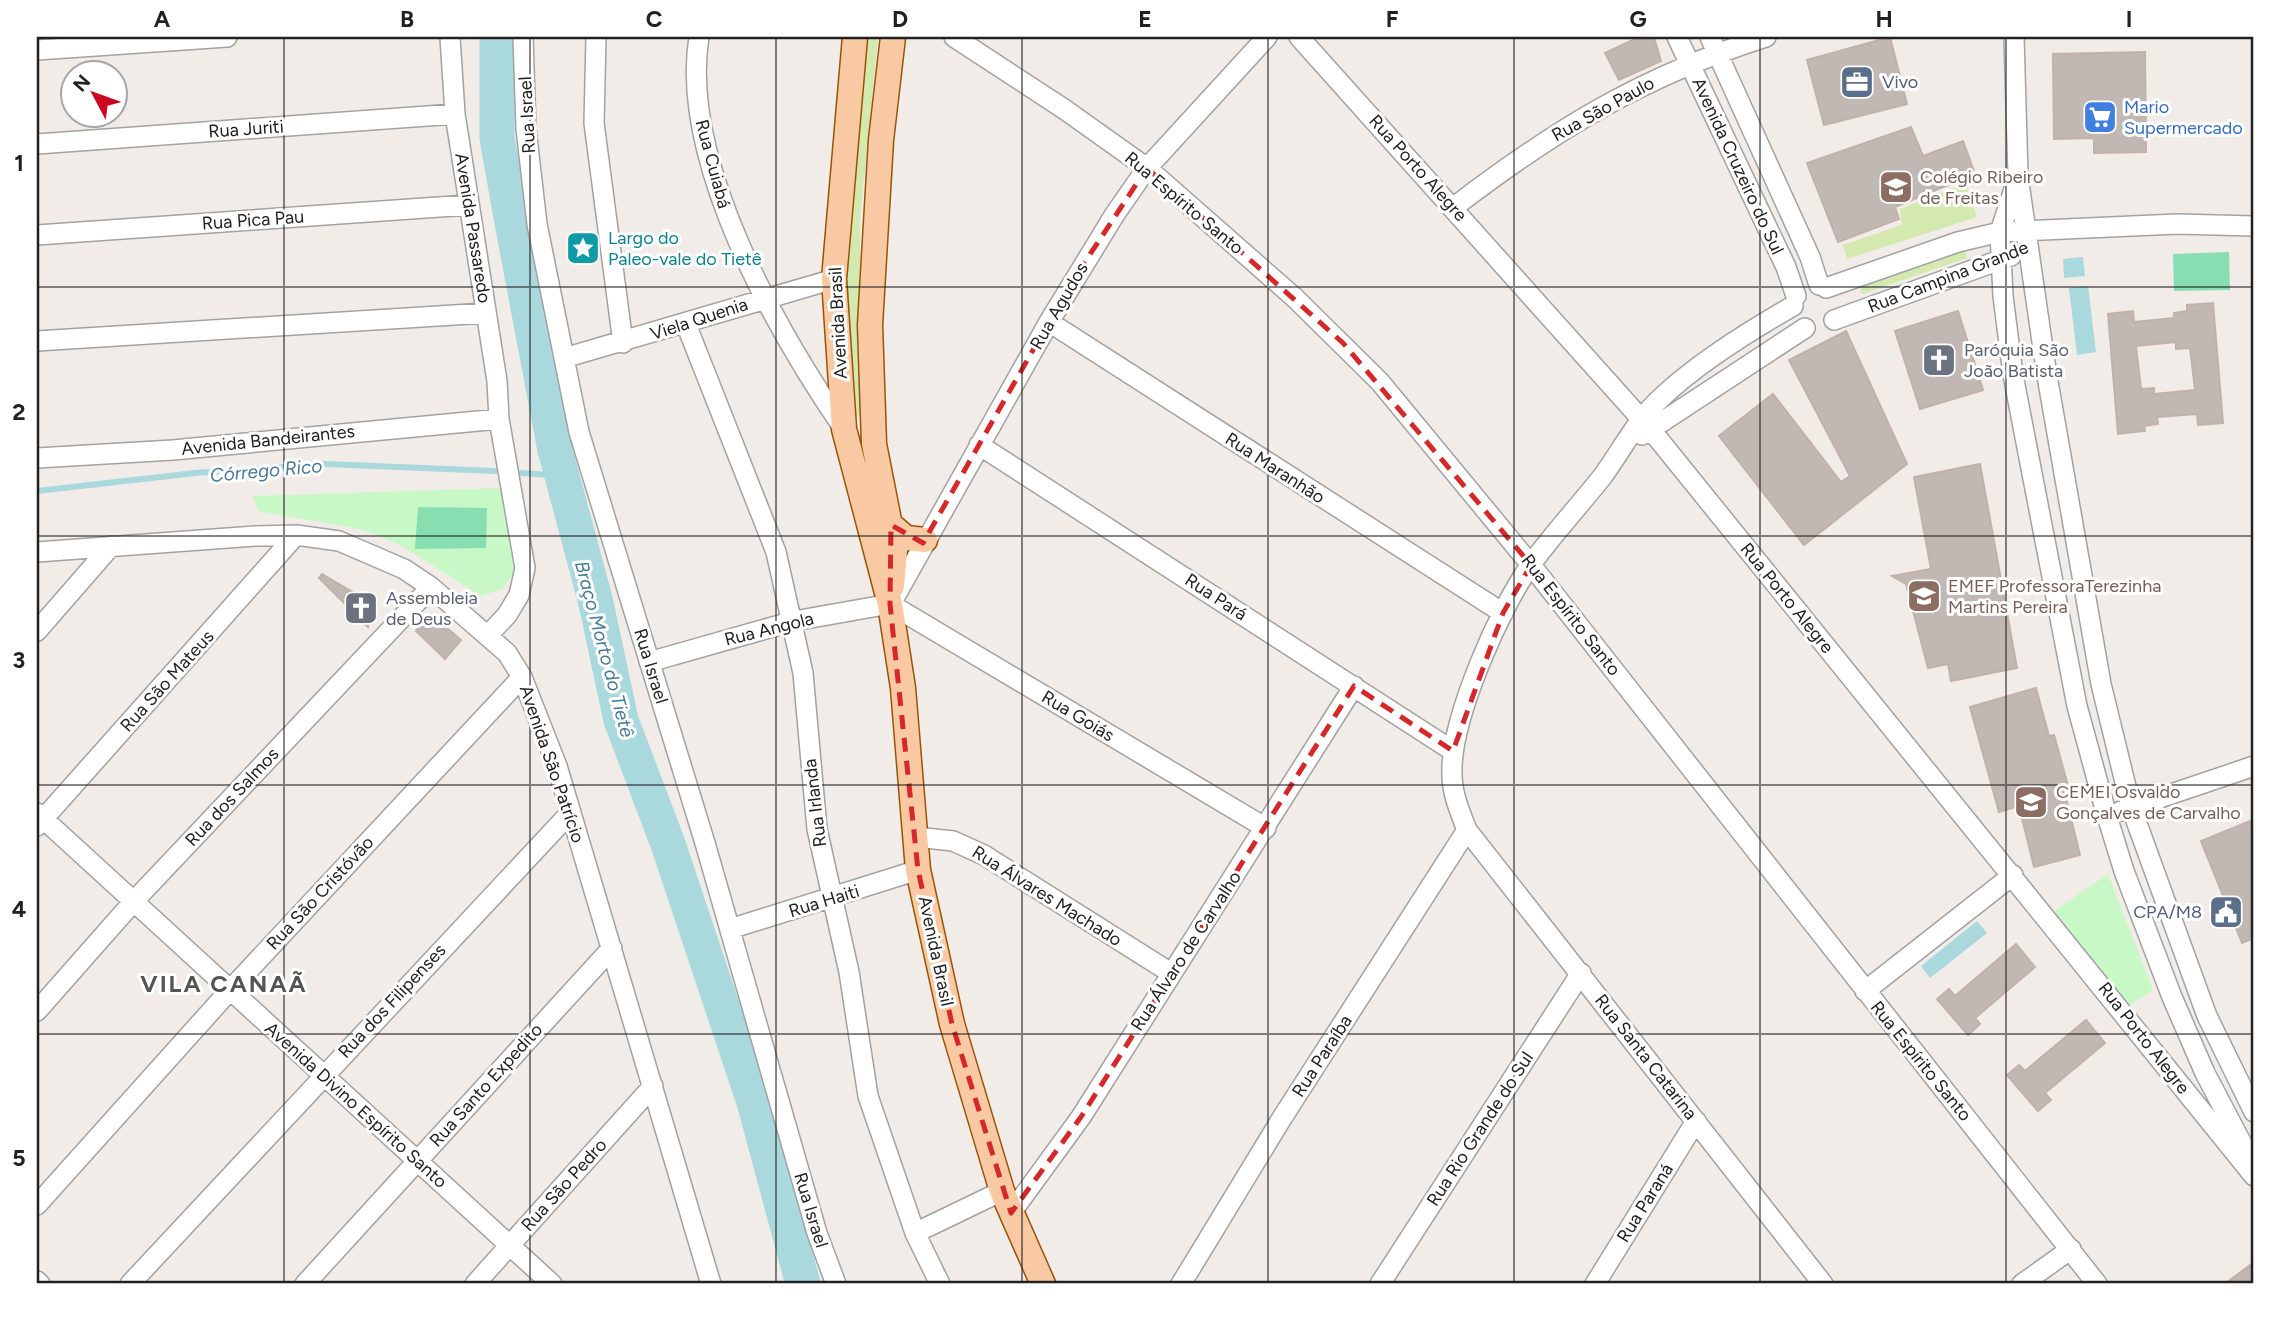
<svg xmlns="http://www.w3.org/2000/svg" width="2291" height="1321" font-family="Figtree,sans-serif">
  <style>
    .grass { fill: #d3e9af }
    .park { fill: #c9f8c7 }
    .pitch { fill: #88ddb1 }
    .water { fill: #a9d8dd }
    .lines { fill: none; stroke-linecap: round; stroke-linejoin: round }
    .stream { stroke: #a9d8dd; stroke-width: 6 }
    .river { stroke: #a9d8dd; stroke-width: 35 }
    .building { fill: #c1b8b4; stroke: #c2b1aa; stroke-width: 2; fill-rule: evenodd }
    .minor-casing { stroke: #a2a2a2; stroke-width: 22 }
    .major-casing { stroke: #995404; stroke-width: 27 }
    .minor { stroke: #fff; stroke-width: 19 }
    .major { stroke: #f9c9a4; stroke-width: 24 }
    .marked { fill: none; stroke: #d62828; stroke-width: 5; stroke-dasharray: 14 9; stroke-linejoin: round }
    .grid { fill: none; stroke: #212121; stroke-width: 2; stroke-opacity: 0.55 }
    .labels { text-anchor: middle; stroke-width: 6; stroke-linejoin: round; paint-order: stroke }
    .service-label { font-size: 18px; fill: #4e5e75; stroke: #fff; text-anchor: start }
    .shop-label { font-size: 18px; fill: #366cbe; stroke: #fff; text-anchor: start }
    .street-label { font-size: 18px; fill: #212121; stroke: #fff }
    .education-label { font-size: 18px; fill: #785e54; stroke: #fff; text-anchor: start }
    .culture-label { font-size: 18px; fill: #0d838f; stroke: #fff; text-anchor: start }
    .worship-label { font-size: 18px; fill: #5b616d; stroke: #fff; text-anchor: start }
    .water-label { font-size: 19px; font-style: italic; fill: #467997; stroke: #fff }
    .district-label { font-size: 24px; font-weight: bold; letter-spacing: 2px; fill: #545454; stroke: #fff }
    .neatline { fill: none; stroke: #212121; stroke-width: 2.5 }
    .grid-label { font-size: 23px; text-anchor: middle; font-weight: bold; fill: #212121 }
  </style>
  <rect width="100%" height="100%" fill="#f1ece8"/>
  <path class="grass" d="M865,37H878L860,220V416L848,414V219Z
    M1966,183L1977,217L1847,259L1843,245L1902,225L1900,209Z
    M1965,250L1967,258L1862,294L1860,287Z"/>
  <path class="park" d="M501,488L516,570L502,589L481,596L402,546L364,530L258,511L253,496Z
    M2108,874L2153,990L2126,1007L2109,993L2054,911Z"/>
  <path class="pitch" d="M2229,252L2230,290L2174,291L2173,254Z
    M418,507L487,508L486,548L415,549Z"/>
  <path class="water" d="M2083,257L2085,276L2064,278L2063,259Z
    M2088,286L2096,352L2077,355L2069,288Z
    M1977,921L1987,933L1930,978L1921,966Z"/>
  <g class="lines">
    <path class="stream" d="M521,473L562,476
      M37,491L195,473L326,464L495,471"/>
    <path class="river" d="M497,37V138L511,217L555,450L595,599L621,720L668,844L754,1102L803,1284"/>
  </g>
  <path class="building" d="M1639,37H1654L1661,61L1619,80L1605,53Z
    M1890,37L1907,104L1824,125L1807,60Z
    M2145,52L2146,152L2094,153V138L2054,139L2053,54Z
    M1911,127L1923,156L1963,141L1975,174L1895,207L1899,219L1838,242L1807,163Z
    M2213,303L2223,423L2198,425L2197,414L2157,417L2158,424L2144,426L2145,431L2118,434L2108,314L2133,311L2134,322L2174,318V313L2187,311V305ZM2176,342V349L2190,348L2195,390L2154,394V388L2141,389L2136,346Z
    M1958,311L1983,390L1920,409L1895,331Z
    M1846,331L1907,464L1804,545L1719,436L1773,394L1841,482L1850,476L1789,360Z
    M1980,464L2017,668L1951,681L1948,664L1928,668L1906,584L1892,576L1931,569L1914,477Z
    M322,574L373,604L368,627L319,578Z
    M431,614L461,640L445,659L416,631Z
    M2036,688L2049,736L2054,735L2070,793L2065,794L2080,855L2034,867L2019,806L1999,812L1970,707Z
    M2250,821L2254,832V938L2242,943L2201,841Z
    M2016,944L2035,967L1975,1018L1980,1024L1968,1035L1937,999L1949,989L1955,996Z
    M2086,1020L2105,1043L2045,1093L2051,1100L2038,1111L2007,1075L2019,1065L2025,1071Z
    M2254,1262V1284H2225Z"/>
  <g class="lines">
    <g class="minor-casing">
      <path id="minor" d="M450,37L455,114L497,381L499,419L525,568L519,595L507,615L489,634
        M523,37L526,129L537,224L579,432L705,843L817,1233L836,1284
        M596,37L594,123L623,343
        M699,37C679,160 776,330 844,429
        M954,37L1064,109L1147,168L1295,298L1380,382L1531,565L2097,1284
        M1299,37L1651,430L2254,1176
        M1677,37L1786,267L1796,296
        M1710,37L1810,257L1819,285
        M2014,37L2018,176L2047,376L2101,684L2131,807L2207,1016L2254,1112
        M37,50L227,37
        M37,144L455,114
        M2017,180L2000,232L2003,296L2013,375L2077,706L2107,816L2124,871L2172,997L2205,1073L2249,1157
        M1454,207C1556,129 1643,76 1766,37
        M37,235L468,205
        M1826,288L1958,242L2000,232L2177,224L2254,226
        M1793,306C1751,330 1697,364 1662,397C1637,419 1622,450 1602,477C1579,506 1554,533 1532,563C1500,607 1450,720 1452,774C1452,794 1460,812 1467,830L1823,1284
        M1834,320L2011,256
        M1049,322L1503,613
        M686,324L776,552L803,673L817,829L849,972L868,1096L915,1233L940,1284
        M37,341L486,313
        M564,358L834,279
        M1642,435L1805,328
        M979,445L1453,751
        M37,458L173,450L499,419
        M37,552L255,536L296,535L339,541L404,569L431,587L507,653L522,677L557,766L711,1284
        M893,600L1049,322L1115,214L1147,168L1267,37
        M890,604L1266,828
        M37,631L111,546
        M649,662L794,621L890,604
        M2121,811L2254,766
        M37,813L552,1284
        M37,826L296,535
        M916,837L953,841L984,855L1171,973
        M730,929L918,870
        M1865,991L2013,875
        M37,1011L134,901L431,587
        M37,1205L230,990L522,677
        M1011,1213L1081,1117L1354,686
        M915,1233L1002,1191
        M37,1281L40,1284
        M130,1284L571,812
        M305,1284L612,948
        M475,1284L653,1086
        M1181,1284L1282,1118L1467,830
        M1380,1284L1581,973
        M1595,1284L1696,1121
        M2022,1284L2071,1249"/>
    </g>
    <g class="major-casing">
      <path id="major" d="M855,37L834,279L844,429L890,604L903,688L918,870L952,1024L1002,1191L1043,1284
        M891,525L906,538L925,540
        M892,586L895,551L874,444L870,325L881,140L893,37"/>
    </g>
    <use href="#minor" class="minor"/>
    <use href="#major" class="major"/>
  </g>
  <path class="marked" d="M1147,168L1343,343L1531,565L1503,613L1453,751L1354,686L1081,1117L1011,1213L952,1024L918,870L890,604L891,525L923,543L1073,280Z"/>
  <path class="grid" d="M284,37V1284M530,37V1284M776,37V1284M1022,37V1284M1268,37V1284M1514,37V1284M1760,37V1284M2006,37V1284M37,287H2254M37,536H2254M37,785H2254M37,1034H2254"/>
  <defs>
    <g id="office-square" transform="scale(1.75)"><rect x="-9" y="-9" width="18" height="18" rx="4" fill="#5c6f8a" stroke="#fff"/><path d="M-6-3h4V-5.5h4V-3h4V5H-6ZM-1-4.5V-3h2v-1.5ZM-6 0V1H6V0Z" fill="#fff"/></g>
    <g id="supermarket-square" transform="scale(1.75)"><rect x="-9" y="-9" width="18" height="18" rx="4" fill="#3f7fe0" stroke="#fff"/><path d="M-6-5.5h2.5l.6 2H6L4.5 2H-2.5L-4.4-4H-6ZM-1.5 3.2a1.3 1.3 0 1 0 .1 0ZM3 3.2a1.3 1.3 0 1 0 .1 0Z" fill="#fff"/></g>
    <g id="school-square" transform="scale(1.75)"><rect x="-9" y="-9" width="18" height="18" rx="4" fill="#8d6e63" stroke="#fff"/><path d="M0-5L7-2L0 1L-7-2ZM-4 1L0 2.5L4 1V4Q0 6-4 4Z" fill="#fff"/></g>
    <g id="sight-square" transform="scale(1.75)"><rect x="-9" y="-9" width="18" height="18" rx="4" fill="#0f9aa8" stroke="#fff"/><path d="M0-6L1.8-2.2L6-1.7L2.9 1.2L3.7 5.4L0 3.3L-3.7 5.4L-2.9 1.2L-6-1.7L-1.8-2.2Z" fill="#fff"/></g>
    <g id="church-square" transform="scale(1.75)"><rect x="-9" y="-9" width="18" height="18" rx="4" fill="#6b7280" stroke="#fff"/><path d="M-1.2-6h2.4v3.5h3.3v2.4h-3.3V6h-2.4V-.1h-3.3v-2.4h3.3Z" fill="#fff"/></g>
    <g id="civic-square" transform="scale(1.75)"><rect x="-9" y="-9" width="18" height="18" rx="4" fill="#5c6f8a" stroke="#fff"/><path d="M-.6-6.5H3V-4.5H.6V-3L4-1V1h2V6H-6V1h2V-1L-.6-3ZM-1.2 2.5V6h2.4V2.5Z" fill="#fff"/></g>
  </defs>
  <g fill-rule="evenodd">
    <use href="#office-square" x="1857" y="82"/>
    <use href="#supermarket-square" x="2100" y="117"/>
    <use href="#school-square" x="1896" y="187"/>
    <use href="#sight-square" x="583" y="248"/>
    <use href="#church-square" x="1939" y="360"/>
    <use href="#school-square" x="1924" y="596"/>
    <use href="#church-square" x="361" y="608"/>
    <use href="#school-square" x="2031" y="802"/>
    <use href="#civic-square" x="2226" y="912"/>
  </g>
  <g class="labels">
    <g class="service-label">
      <text x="1882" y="88">Vivo</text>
      <text x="2202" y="918" text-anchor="end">CPA/M8</text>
    </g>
    <g class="shop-label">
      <text x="2124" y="113">Mario<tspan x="2124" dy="21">Supermercado</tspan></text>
    </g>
    <g class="street-label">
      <text transform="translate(1603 109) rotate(-29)" y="6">Rua São Paulo</text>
      <text transform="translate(527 115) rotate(-93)" y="6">Rua Israel</text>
      <text transform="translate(246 129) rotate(-4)" y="6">Rua Juriti</text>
      <text transform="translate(713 164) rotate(75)" y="6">Rua Cuiabá</text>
      <text transform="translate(1738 166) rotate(65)" y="6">Avenida Cruzeiro do Sul</text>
      <text transform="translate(1418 168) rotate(48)" y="6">Rua Porto Alegre</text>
      <text transform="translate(1184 203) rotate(40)" y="6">Rua Espírito Santo</text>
      <text transform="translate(253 220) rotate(-4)" y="6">Rua Pica Pau</text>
      <text transform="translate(473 228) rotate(81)" y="6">Avenida Passaredo</text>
      <text transform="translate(1948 277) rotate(-21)" y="6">Rua Campina Grande</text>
      <text transform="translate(1059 306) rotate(-60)" y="6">Rua Agudos</text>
      <text transform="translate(699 319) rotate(-18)" y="6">Viela Quenia</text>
      <text transform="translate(838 323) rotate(-93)" y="6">Avenida Brasil</text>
      <text transform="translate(268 440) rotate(-6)" y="6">Avenida Bandeirantes</text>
      <text transform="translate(1275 468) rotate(33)" y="6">Rua Maranhão</text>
      <text transform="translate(1216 597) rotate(33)" y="6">Rua Pará</text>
      <text transform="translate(1787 598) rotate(51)" y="6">Rua Porto Alegre</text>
      <text transform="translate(1571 615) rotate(52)" y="6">Rua Espírito Santo</text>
      <text transform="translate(769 629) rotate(-14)" y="6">Rua Angola</text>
      <text transform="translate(651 666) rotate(73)" y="6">Rua Israel</text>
      <text transform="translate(167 681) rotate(-48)" y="6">Rua São Mateus</text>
      <text transform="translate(1078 716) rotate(31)" y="6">Rua Goiás</text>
      <text transform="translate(552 764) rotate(71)" y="6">Avenida São Patrício</text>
      <text transform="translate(232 797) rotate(-47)" y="6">Rua dos Salmos</text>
      <text transform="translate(815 803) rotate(-97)" y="6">Rua Irlanda</text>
      <text transform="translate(320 893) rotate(-47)" y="6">Rua São Cristóvão</text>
      <text transform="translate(1047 896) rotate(32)" y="6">Rua Álvares Machado</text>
      <text transform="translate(824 901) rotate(-17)" y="6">Rua Haiti</text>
      <text transform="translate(936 951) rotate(78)" y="6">Avenida Brasil</text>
      <text transform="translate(1186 951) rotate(-57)" y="6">Rua Álvaro de Carvalho</text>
      <text transform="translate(392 1001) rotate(-47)" y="6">Rua dos Filipenses</text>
      <text transform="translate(2144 1038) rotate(52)" y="6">Rua Porto Alegre</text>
      <text transform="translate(1322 1056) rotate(-57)" y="6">Rua Paraíba</text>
      <text transform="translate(1646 1057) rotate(52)" y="6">Rua Santa Catarina</text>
      <text transform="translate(1921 1061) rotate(51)" y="6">Rua Espírito Santo</text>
      <text transform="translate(486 1085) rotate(-48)" y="6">Rua Santo Expedito</text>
      <text transform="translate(356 1105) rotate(42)" y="6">Avenida Divino Espírito Santo</text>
      <text transform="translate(1480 1129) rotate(-57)" y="6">Rua Rio Grande do Sul</text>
      <text transform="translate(564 1185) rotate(-48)" y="6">Rua São Pedro</text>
      <text transform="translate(1645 1203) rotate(-58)" y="6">Rua Paraná</text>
      <text transform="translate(811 1210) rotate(73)" y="6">Rua Israel</text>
    </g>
    <g class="education-label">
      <text x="1920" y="183">Colégio Ribeiro<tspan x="1920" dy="21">de Freitas</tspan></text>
      <text x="1948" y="592">EMEF ProfessoraTerezinha<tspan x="1948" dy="21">Martins Pereira</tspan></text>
      <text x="2056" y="798">CEMEI Osvaldo<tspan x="2056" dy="21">Gonçalves de Carvalho</tspan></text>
    </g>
    <g class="culture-label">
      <text x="608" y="244">Largo do<tspan x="608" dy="21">Paleo-vale do Tietê</tspan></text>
    </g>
    <g class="worship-label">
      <text x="1964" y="356">Paróquia São<tspan x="1964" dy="21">João Batista</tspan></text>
      <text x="386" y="604">Assembleia<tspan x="386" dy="21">de Deus</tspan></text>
    </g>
    <g class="water-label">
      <text transform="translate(266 470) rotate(-5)" y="7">Córrego Rico</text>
      <text transform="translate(605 649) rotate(75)" y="7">Braço Morto do Tietê</text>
    </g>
    <g class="district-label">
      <text x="224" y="992">VILA CANAÃ</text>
    </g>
  </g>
  <rect width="2291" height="1321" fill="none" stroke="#ffffff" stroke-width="77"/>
  <g transform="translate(94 94) rotate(311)"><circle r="33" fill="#ffffff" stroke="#a6a6a6" stroke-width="2"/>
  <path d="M0-5L12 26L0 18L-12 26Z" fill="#cb0620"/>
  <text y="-10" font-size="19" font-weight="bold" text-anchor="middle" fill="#212121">N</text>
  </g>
  <rect x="38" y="38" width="2214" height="1244" class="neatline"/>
  <g class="grid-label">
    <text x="162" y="27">A</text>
    <text x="407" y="27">B</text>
    <text x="654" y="27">C</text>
    <text x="900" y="27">D</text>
    <text x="1145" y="27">E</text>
    <text x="1392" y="27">F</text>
    <text x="1638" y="27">G</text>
    <text x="1884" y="27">H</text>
    <text x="2129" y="27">I</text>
    <text x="19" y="171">1</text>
    <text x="19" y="420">2</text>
    <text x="19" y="668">3</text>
    <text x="19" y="917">4</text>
    <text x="19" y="1166">5</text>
  </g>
</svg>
